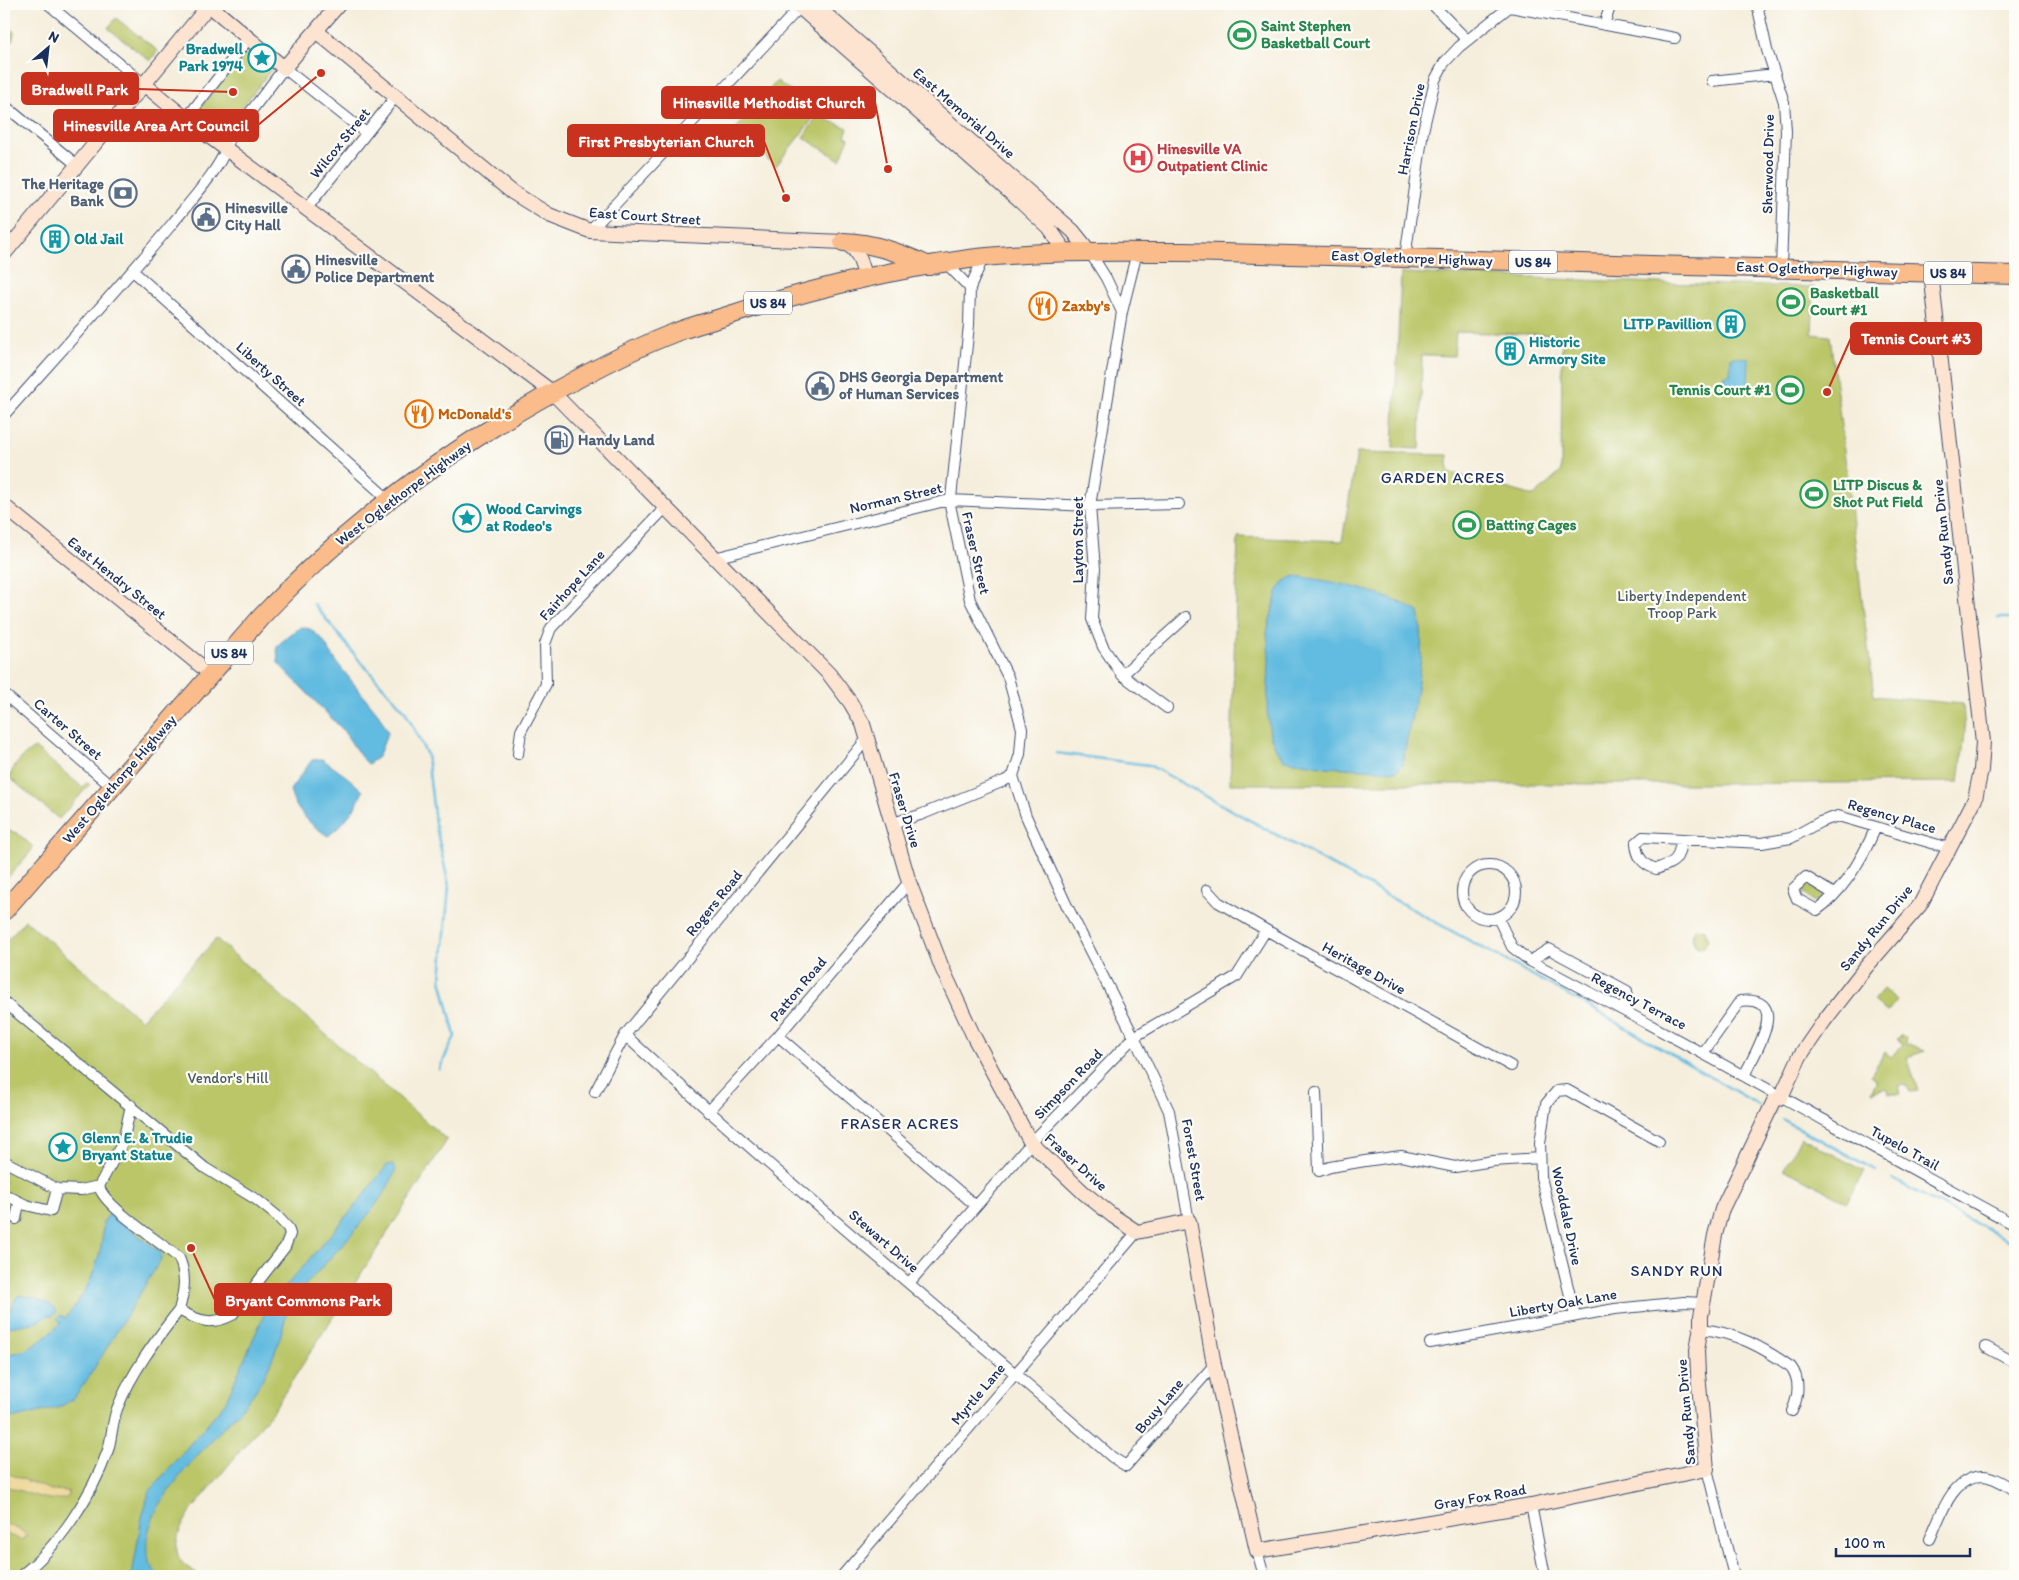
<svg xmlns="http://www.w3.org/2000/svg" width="2019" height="1580" font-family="Itim,sans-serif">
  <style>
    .green { fill: #bac668; stroke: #6a7a63 }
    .sand { fill: #eeda9e; stroke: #84847e }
    .water { fill: #62bbe0; stroke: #3e759f }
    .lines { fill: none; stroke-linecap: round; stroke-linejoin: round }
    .stream { stroke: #62bbe0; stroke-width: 2.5 }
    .street-casing { stroke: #3c4c71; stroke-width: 12 }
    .secondary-casing { stroke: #3c4c71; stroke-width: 16 }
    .highway-casing { stroke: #3c4c71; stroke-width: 20 }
    .street { stroke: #fff; stroke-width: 10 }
    .secondary { stroke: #fde4d0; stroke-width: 14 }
    .highway { stroke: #f9bc8a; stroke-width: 18 }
    .labels { text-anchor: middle; stroke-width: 4.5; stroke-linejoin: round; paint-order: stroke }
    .shield { fill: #fdfcf7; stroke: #5f6c8c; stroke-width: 1 }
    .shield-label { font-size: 14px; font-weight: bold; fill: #1b2f5e }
    .leisure-label { font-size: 15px; font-weight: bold; fill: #27864d; stroke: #fdfcf7; text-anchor: start }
    .culture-label { font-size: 15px; font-weight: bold; fill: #0d838f; stroke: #fdfcf7; text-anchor: start }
    .street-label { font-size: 15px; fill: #1b2f5e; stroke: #fdfcf7 }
    .health-label { font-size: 15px; font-weight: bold; fill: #be3a42; stroke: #fdfcf7; text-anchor: start }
    .service-label { font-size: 15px; font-weight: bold; fill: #4e5e75; stroke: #fdfcf7; text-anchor: start }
    .food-label { font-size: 15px; font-weight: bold; fill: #c56008; stroke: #fdfcf7; text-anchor: start }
    .park-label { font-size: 15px; fill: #4b5c61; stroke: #fdfcf7 }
    .neighbourhood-label { font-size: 16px; letter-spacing: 1px; fill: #1b2f5e; stroke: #fdfcf7 }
    .leader { fill: none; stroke: #c8321e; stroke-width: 2 }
    .callout-dot { fill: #c8321e; stroke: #fdfcf7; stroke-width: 2 }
    .callout { fill: #c8321e; stroke: #c8321e; stroke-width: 2 }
    .callout-label { font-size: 16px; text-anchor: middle; font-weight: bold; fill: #fff }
  </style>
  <rect width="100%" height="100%" fill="#fdfcf7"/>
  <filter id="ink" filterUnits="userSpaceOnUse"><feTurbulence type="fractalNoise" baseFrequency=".02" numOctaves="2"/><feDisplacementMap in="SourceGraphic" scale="10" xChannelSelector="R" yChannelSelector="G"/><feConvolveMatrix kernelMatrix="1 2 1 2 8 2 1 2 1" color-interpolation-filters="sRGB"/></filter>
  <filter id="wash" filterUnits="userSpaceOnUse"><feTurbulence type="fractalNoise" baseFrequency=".0096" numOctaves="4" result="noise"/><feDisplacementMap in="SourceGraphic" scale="20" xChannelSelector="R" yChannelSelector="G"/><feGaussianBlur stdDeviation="1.12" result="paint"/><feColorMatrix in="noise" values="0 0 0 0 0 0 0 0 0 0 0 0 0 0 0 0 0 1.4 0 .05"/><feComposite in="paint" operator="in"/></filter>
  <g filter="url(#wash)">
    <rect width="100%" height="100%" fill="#f5eedc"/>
    <path class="green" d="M116,18L158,51L150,61L108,28Z
      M5,23L14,32L12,43L4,35Z
      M1243,24L1253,33L1241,46L1231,37Z
      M254,49L272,64L271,70L220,136L215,135L195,120V115L243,53Z
      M777,81L818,112L776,166L734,131Z
      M818,116L848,128L845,136L849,138L840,160L803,137Z
      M1401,273L1658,283L1814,287L1812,334L1830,336L1874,696L1963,704L1965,733L1959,782L1697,784H1230L1238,537L1342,541L1357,453L1448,455V472L1534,496L1561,472L1562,335L1456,332L1454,356L1422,355L1420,449L1393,448Z
      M35,748L82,787L86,783L90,784L59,819L10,778C10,768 26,752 35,748Z
      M4,830L17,833L32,846V850L4,882Z
      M1808,883L1822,894L1823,899L1817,903L1812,901L1801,891L1803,885Z
      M25,920L141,1020L216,939L447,1140L272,1412L191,1511C182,1525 170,1545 181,1561C186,1568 195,1571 201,1576H4V944Z
      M1697,928L1705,930L1708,940L1703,948L1696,946C1691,940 1691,932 1697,928Z
      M1883,989L1897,1000L1887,1012L1873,1001Z
      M1900,1036L1906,1037L1905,1044L1925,1051L1907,1057L1918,1091L1910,1092L1906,1085L1899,1086L1901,1093H1889L1887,1088L1871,1092L1877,1081L1870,1076L1885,1052L1891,1057L1903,1044L1897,1039Z
      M1801,1137L1864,1171L1847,1202L1784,1169Z"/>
    <path class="sand" d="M4,1472L51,1490L68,1491L69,1496C55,1507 20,1489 4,1486Z
      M4,1523L22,1531L27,1535L26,1537L21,1540L4,1533Z"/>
    <path class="water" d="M1731,357L1749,358L1748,389L1723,387L1724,375H1730Z
      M1295,576C1335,581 1384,592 1419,612C1428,662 1410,714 1403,764L1396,771L1326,767L1284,760L1276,749L1270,735L1267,710L1269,660L1267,632L1277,592L1284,581Z
      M301,627L310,629L321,638L338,664L379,715L388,732L378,757L368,764L361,757L343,730L278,663L277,646L292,633Z
      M322,759L347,777L363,791C355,810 344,824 328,836C311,825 294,810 290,790L312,760Z
      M393,1164L396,1169C387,1200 336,1251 314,1276C307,1284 296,1293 291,1302C286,1310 285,1322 282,1331C276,1352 268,1371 256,1390C230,1430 108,1522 159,1576H132L141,1521L149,1492L225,1403L267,1308L357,1204L387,1165Z
      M110,1213L160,1252L162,1254L160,1261L87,1380L73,1399L60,1407L16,1418L11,1417L4,1411V1353C26,1356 42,1340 58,1326L61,1323L57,1319L61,1315L65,1318C88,1293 104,1256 103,1222Z
      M19,1295C31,1296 50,1302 57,1311L53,1316L49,1315L37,1322L4,1328V1312L11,1309L16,1298Z"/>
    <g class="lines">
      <path class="stream" d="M314,604L359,660L405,711L427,755L435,823L449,886L441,979L455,1036L439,1070
        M1998,618H2015
        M1056,753L1149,765L1585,1004L1759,1105
        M1782,1119L1875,1170
        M1892,1179L2015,1244"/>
    </g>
  </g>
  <g filter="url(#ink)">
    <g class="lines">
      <g class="street-casing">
        <path id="street" d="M48,4L144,84
          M1432,4L1467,40
          M1757,4L1767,50L1784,102L1786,131L1781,268
          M1510,7L1675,38
          M1604,25L1611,4
          M1712,81L1775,74
          M4,105L77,165
          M186,119L249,38
          M307,208L396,96
          M590,231L803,4
          M1089,251L1106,278L1122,312
          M1137,252L1122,312L1090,506L1095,569L1092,619L1103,647L1122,675L1167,708
          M1405,258L1423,131L1435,80L1444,63L1459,47L1513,4
          M946,263L970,288
          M133,271L389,500
          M4,415C60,352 118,289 172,224C188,204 224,165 229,140L284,68L366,133
          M714,558L949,500L1090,506L1179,504
          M1122,675L1186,617
          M4,694L112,787
          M518,754L521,731L546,684L545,644L551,628L665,508
          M1013,776L1026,816L1066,904L1134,1037L1169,1111L1189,1221
          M892,823L920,815L1004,781L1013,776L1020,754L1022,729L1017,710L1008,677L970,600L949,500L951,498L969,325L970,288L983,258
          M1682,839C1677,861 1678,861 1656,869C1643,864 1637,858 1636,843L1643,837L1762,843L1791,838L1820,822L1838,816L1949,848
          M1462 892a27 27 0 1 1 54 0a27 27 0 1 1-54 0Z
          M1207,890L1218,902L1266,930L1511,1066
          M1834,894L1806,877L1793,889L1797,899L1817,910C1844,891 1863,857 1876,827
          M1498,918L1512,947L1530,961C1693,1046 1853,1137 2015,1225
          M1530,961L1549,949L1627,991L1624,1010
          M4,1002L205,1168L257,1200L277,1216L288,1228L290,1234L285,1247L232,1315C212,1326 198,1321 179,1310C156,1340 131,1373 117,1409C112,1423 112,1437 108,1450C93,1494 57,1549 20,1576
          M625,1035C783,1181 950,1316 1112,1457L1126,1466L1214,1365
          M778,1036L975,1205
          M1703,1053L1740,1001C1793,995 1754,1054 1744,1076
          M595,1092L625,1035L866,740
          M1316,1092L1319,1171L1330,1167L1365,1161L1401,1156L1455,1167L1493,1161L1540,1158
          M708,1112L778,1036L909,882
          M4,1161L57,1189
          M99,1186C103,1206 162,1243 179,1258C187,1276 184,1292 179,1310
          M4,1194L26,1205L51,1211L57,1189L81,1190L99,1186L123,1142L131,1105
          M16,1219L19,1203
          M909,1283L1031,1143L1134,1037L1237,976L1266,930
          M1575,1316L1541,1177L1540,1143L1546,1104L1557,1091L1567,1090L1659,1141
          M1701,1329C1735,1332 1764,1348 1791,1367C1801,1380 1798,1398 1792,1411
          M1430,1343L1615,1309L1684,1302L1703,1303
          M1986,1347L2015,1363
          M1707,1469L1734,1576
          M1531,1505L1545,1576
          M1930,1539C1941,1515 1951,1477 1983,1476C1993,1476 2006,1485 2015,1490
          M1257,1551L1264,1576
          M842,1576L1137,1232"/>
      </g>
      <g class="secondary-casing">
        <path id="secondary" d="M796,4L1021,202L1049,228L1065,251
          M814,4L1073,231L1089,251
          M209,5L284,68L339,4
          M316,31L512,192L549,215L590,231L843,242C860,250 860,261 866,278
          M144,84L186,119L552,392L829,674L850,702L863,724L909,882L942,968L974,1037L1031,1143L1084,1193L1113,1216L1137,1232L1189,1221L1214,1365L1257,1551L1531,1505L1707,1469L1698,1374L1697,1350L1701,1326V1316L1715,1235L1722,1209L1774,1101L1781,1097L1800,1056L1824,1021L1866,967L1920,905L1975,799L1981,770L1983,742L1931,272
          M4,254L210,4
          M4,506L211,674"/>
      </g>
      <g class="highway-casing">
        <path id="highway" d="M843,242C874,243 901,253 929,266
          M4,911L261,617C353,519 462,439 581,377C611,361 642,345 674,333C693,325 713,321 733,314C809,290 889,270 969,259C1041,250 1112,252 1185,252L2015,275"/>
      </g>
      <use href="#street" class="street"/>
      <use href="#secondary" class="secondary"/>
      <use href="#highway" class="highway"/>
    </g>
  </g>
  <defs>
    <g id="stadium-ring" transform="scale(1.4375)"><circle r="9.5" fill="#fdfcf7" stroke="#2e9e5b" stroke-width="1.5"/><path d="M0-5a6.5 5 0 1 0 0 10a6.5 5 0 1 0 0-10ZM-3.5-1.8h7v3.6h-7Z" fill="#2e9e5b"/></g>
    <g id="sight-ring" transform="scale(1.4375)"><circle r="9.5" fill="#fdfcf7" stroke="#0f9aa8" stroke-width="1.5"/><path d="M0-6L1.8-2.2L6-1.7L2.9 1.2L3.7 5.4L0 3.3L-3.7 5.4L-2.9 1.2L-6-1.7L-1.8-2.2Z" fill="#0f9aa8"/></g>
    <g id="hospital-ring" transform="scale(1.4375)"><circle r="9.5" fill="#fdfcf7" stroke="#e0444e" stroke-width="1.5"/><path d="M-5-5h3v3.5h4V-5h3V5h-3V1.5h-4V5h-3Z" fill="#e0444e"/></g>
    <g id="bank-ring" transform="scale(1.4375)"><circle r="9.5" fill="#fdfcf7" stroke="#5c6f8a" stroke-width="1.5"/><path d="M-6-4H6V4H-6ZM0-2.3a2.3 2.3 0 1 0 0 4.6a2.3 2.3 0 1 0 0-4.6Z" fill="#5c6f8a"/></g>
    <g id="civic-ring" transform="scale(1.4375)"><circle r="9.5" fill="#fdfcf7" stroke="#5c6f8a" stroke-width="1.5"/><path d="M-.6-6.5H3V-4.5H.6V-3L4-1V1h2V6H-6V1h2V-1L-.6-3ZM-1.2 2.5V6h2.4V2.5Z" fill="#5c6f8a"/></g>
    <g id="building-ring" transform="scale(1.4375)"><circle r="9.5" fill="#fdfcf7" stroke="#0f9aa8" stroke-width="1.5"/><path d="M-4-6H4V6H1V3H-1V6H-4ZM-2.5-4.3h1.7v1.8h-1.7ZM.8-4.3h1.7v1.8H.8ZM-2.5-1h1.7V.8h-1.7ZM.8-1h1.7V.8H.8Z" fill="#0f9aa8"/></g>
    <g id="restaurant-ring" transform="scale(1.4375)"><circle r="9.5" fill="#fdfcf7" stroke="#e8710a" stroke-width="1.5"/><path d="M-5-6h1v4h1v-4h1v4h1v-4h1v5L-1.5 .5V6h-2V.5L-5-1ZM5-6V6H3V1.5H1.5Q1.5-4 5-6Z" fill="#e8710a"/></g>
    <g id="fuel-ring" transform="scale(1.4375)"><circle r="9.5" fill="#fdfcf7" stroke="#5c6f8a" stroke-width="1.5"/><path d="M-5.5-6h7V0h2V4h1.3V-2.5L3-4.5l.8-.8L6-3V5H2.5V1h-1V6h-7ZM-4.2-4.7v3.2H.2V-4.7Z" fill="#5c6f8a"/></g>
  </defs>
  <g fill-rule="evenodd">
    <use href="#stadium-ring" x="1242" y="35"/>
    <use href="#sight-ring" x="262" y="58"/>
    <use href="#hospital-ring" x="1138" y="158"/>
    <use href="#bank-ring" x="123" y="193"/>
    <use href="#civic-ring" x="206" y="217"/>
    <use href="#building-ring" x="55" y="239"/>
    <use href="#civic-ring" x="296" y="269"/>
    <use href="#stadium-ring" x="1791" y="302"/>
    <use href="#restaurant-ring" x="1043" y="306"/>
    <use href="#building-ring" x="1731" y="324"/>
    <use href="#building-ring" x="1510" y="351"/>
    <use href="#civic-ring" x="820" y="386"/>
    <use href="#stadium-ring" x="1790" y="390"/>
    <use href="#restaurant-ring" x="419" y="414"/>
    <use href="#fuel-ring" x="559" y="440"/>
    <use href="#stadium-ring" x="1814" y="494"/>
    <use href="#sight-ring" x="467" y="518"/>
    <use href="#stadium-ring" x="1467" y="525"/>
    <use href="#sight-ring" x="63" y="1147"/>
  </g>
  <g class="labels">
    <g class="shield">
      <rect x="1509" y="250.5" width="48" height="23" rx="4"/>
      <rect x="1924" y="261.5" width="48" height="23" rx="4"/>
      <rect x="744" y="291.5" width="48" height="23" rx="4"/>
      <rect x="205" y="641.5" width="48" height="23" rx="4"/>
    </g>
    <g class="shield-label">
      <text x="1533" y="267">US 84</text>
      <text x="1948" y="278">US 84</text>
      <text x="768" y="308">US 84</text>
      <text x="229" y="658">US 84</text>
    </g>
    <g class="leisure-label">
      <text x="1261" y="31">Saint Stephen<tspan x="1261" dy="17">Basketball Court</tspan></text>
      <text x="1810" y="298">Basketball<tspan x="1810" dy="17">Court #1</tspan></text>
      <text x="1771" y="395" text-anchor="end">Tennis Court #1</text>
      <text x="1833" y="490">LITP Discus &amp;<tspan x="1833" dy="17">Shot Put Field</tspan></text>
      <text x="1486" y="530">Batting Cages</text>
    </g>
    <g class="culture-label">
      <text x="243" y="54" text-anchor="end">Bradwell<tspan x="243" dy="17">Park 1974</tspan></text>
      <text x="74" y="244">Old Jail</text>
      <text x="1712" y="329" text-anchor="end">LITP Pavillion</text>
      <text x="1529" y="347">Historic<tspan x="1529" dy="17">Armory Site</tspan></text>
      <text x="486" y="514">Wood Carvings<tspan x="486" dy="17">at Rodeo's</tspan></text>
      <text x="82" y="1143">Glenn E. &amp; Trudie<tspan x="82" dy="17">Bryant Statue</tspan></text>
    </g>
    <g class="street-label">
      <text transform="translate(964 113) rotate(41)" y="5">East Memorial Drive</text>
      <text transform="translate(1411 129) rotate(-79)" y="5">Harrison Drive</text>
      <text transform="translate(340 143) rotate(-51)" y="5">Wilcox Street</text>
      <text transform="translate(1768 164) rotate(-89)" y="5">Sherwood Drive</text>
      <text transform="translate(645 216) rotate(4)" y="5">East Court Street</text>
      <text transform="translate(1412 258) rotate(2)" y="5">East Oglethorpe Highway</text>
      <text transform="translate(1817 269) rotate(2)" y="5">East Oglethorpe Highway</text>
      <text transform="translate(271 374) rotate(42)" y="5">Liberty Street</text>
      <text transform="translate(403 493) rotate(-37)" y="5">West Oglethorpe Highway</text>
      <text transform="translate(896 498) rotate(-13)" y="5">Norman Street</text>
      <text transform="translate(1943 532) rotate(-96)" y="5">Sandy Run Drive</text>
      <text transform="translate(1078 540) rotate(-90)" y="5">Layton Street</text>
      <text transform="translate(976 553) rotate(77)" y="5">Fraser Street</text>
      <text transform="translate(117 578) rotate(39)" y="5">East Hendry Street</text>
      <text transform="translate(572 585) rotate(-48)" y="5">Fairhope Lane</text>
      <text transform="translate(68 729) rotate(41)" y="5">Carter Street</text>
      <text transform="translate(119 779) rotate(-49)" y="5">West Oglethorpe Highway</text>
      <text transform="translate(905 810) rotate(73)" y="5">Fraser Drive</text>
      <text transform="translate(1892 816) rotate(16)" y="5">Regency Place</text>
      <text transform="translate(714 903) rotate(-51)" y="5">Rogers Road</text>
      <text transform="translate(1876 928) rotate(-51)" y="5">Sandy Run Drive</text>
      <text transform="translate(1364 968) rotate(29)" y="5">Heritage Drive</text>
      <text transform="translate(798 989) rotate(-50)" y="5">Patton Road</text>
      <text transform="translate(1639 1001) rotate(28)" y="5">Regency Terrace</text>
      <text transform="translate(1068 1084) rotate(-46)" y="5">Simpson Road</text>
      <text transform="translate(1905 1148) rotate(29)" y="5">Tupelo Trail</text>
      <text transform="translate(1194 1160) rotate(80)" y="5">Forest Street</text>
      <text transform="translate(1076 1162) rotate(42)" y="5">Fraser Drive</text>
      <text transform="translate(1567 1216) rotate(78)" y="5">Wooddale Drive</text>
      <text transform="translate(884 1241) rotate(41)" y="5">Stewart Drive</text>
      <text transform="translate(1563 1303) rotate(-10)" y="5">Liberty Oak Lane</text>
      <text transform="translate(978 1394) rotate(-50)" y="5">Myrtle Lane</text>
      <text transform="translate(1159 1406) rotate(-50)" y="5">Bouy Lane</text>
      <text transform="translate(1686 1412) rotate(-95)" y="5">Sandy Run Drive</text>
      <text transform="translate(1480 1497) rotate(-10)" y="5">Gray Fox Road</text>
    </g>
    <g class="health-label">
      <text x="1157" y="154">Hinesville VA<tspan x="1157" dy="17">Outpatient Clinic</tspan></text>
    </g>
    <g class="service-label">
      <text x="104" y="189" text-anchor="end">The Heritage<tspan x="104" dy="17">Bank</tspan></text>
      <text x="225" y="213">Hinesville<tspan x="225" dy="17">City Hall</tspan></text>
      <text x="315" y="265">Hinesville<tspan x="315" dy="17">Police Department</tspan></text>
      <text x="839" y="382">DHS Georgia Department<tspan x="839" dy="17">of Human Services</tspan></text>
      <text x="578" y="445">Handy Land</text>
    </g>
    <g class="food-label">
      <text x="1062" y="311">Zaxby's</text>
      <text x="438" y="419">McDonald's</text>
    </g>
    <g class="park-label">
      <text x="1682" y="601">Liberty Independent<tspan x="1682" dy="17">Troop Park</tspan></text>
      <text x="228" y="1083">Vendor's Hill</text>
    </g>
    <g class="neighbourhood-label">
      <text x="1443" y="483">GARDEN ACRES</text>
      <text x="900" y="1129">FRASER ACRES</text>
      <text x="1677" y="1276">SANDY RUN</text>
    </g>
  </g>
  <path class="leader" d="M233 92L138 89M888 169L875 102M321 73L258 125M786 198L764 141M1827 392L1851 338M191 1248L215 1300"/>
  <g class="callout-dot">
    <circle cx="233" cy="92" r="5"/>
    <circle cx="888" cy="169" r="5"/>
    <circle cx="321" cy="73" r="5"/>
    <circle cx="786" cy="198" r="5"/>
    <circle cx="1827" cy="392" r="5"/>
    <circle cx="191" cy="1248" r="5"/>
  </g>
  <g class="callout">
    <rect x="22" y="73" width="116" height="31" rx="5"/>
    <rect x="662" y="87" width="213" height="31" rx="5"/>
    <rect x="54" y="110" width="204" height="31" rx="5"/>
    <rect x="568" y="125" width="196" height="31" rx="5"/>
    <rect x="1851" y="323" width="130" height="31" rx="5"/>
    <rect x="215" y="1284" width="176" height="31" rx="5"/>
  </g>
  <g class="callout-label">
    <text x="80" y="95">Bradwell Park</text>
    <text x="769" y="108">Hinesville Methodist Church</text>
    <text x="156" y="131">Hinesville Area Art Council</text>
    <text x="666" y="147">First Presbyterian Church</text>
    <text x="1916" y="344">Tennis Court #3</text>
    <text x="303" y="1306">Bryant Commons Park</text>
  </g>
  <rect width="2019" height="1580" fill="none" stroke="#fdfcf7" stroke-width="20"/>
  <g transform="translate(48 48) rotate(28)" stroke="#fdfcf7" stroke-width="4" paint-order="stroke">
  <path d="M0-4L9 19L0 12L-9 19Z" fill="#1b2f5e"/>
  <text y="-8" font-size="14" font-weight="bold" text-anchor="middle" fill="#1b2f5e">N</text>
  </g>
  <path d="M1836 1548v8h134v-8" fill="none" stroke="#1b2f5e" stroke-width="2.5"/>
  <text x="1844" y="1548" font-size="15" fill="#1b2f5e" stroke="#fdfcf7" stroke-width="4" paint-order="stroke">100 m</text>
</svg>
